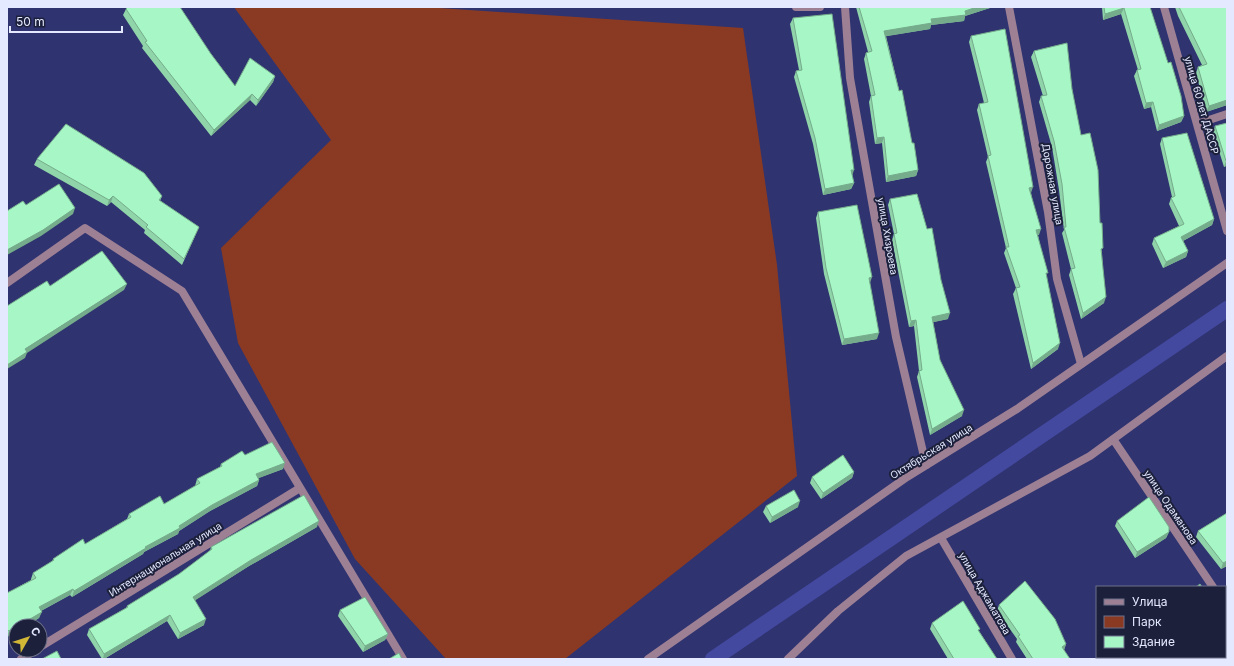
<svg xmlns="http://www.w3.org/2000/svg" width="1234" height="666" font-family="Inter,sans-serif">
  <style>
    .green { fill: #8a3a23 }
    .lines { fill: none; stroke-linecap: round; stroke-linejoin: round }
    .canal { stroke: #4449a0; stroke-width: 16 }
    .minor { stroke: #9e8095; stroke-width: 8 }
    .tertiary { stroke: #9e8095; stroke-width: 8 }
    .wall { fill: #90d4aa }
    .shaded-wall { fill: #75ac8b }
    .building { fill: #a7f6c6; stroke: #75ac8b }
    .labels { text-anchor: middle; stroke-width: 4; stroke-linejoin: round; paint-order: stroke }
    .street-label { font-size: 10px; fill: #e4e9ff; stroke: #1c203b }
  </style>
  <rect width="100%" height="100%" fill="#2f3370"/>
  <path class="green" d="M234,7H424L743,28L777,265L797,476L565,659H446L355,559L238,343L221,248L331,140Z"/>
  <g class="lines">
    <path class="canal" d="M713,659L1227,309"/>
    <path class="minor" d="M796,7H820
      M845,7L850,78L896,337L926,465
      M1009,7L1048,212L1057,279L1081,364
      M1164,7L1227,231
      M1197,124L1227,114
      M7,283L85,228L182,291L403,659
      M1113,439L1213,587
      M941,538L1012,659
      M1225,605L1227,608
      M40,647L300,488
      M21,659L36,650
      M788,659L838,611L906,556L1090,456L1227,356"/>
    <path class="tertiary" d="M648,659L907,477L1017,409L1227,263"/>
  </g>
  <path class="wall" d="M856,7H993L965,16L964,21L931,25L930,29L886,36L912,143L918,170L916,176L886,182L882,143L875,144L869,102L871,96L864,59L866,53L868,52Z
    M1102,7H1150L1184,116L1181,122L1157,131L1151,107L1144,109L1134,76L1137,70H1138L1121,14L1103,20Z
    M1175,7H1227V105L1206,112L1196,73L1198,67L1202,65L1178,16Z
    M126,9L211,54L235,86L275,76L273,82L256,106L250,100L211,136L142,48L143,46L123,15Z
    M793,18L852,176L854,183L851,189L823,195L813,144L794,77L796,71L799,70L790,24Z
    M971,36L1031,193L1039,235H1038L1046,276L1058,349L1031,369L1013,294L1016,288L1004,253L1006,248L986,162L988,157L977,110L979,104L984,103L969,42Z
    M1034,51L1072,89L1102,253L1104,303L1081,319L1069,275L1071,269L1062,233L1064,230L1059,190L1052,147L1039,102L1041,96H1043L1031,57Z
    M1227,123V168L1226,166L1224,167L1213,132L1215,126Z
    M1162,138L1214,219L1212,225L1183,241L1188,251L1186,257L1163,268L1152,244L1154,238L1179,226L1169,204L1171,198L1172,197L1160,144Z
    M37,159L162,196L160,201L199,227L182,265L144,233L145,230L111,202L107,206L34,165Z
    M890,199L948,319L933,322L940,360L962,416L930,435L917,377L919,371L914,326L909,327L892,240L894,234L888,205Z
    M818,212L877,339L842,345L824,274L816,218Z
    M245,455L283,469L258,478L259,480L257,486L210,511L179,531L178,534L144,552L143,554L72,597L70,595L41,611L39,618L26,626H16V632L7,637V593L31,580V579L33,573L52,562L53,559L85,544L127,519L129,514L164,504L195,486L197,479L220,467L221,464Z
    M854,472L852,478L821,499L810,483L812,477Z
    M766,506L798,507L770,523L763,512Z
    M1227,513V566L1221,569L1196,537L1198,531Z
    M1117,521L1169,532L1166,538L1135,558L1115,526Z
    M317,527L249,566L195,600L204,625L178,639L167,621L104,659H102L87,635L89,629L126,608L127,606L179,574L210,551L211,547Z
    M999,605L1066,644L1064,650L1070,659H1027L1016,642L1017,639L997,611Z
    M340,610L388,634L385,640L363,652L338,616Z
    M932,623L979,631L997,659H948L930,629Z
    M1199,657H1225L1227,659H1200Z"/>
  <path class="shaded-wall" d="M977,7H993L965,16L964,21L931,25L930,29L882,37L884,31L965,11Z
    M1124,8L1121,14L1103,20L1105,14Z
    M275,76L273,82L256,106L258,100Z
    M252,94L250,100L211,136L214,130Z
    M1227,100V105L1206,112L1209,106Z
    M1153,102L1151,107L1144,109L1146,103Z
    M1184,116L1181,122L1157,131L1159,125Z
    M884,137L882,143L875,144L877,138Z
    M1227,160L1226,166L1224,167L1226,161Z
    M851,170H854L852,176Z
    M918,170L916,176L886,182L888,176Z
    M854,183L851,189L823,195L825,189Z
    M1033,187L1031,193L1029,188Z
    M113,196L111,202L107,206L109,200Z
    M75,208L73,214L41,236L7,255V250Z
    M1214,219L1212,225L1179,243L1181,237Z
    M1041,229L1039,235L1034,236L1036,230Z
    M1188,251L1186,257L1163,268L1166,262Z
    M872,277L870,283L869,278Z
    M127,284L124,290L27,353L25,358L7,369V365L25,349Z
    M1106,297L1104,303L1081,319L1083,313Z
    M950,313L948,319L930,323L932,317Z
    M916,320L914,326L909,327L911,321Z
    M879,333L877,339L842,345L844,339Z
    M1060,343L1058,349L1031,369L1033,363Z
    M964,410L962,416L930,435L932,429Z
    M285,463L283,469L254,480L256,474Z
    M854,472L852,478L821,499L823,493Z
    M259,480L257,486L210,511L179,531L178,534L144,552L143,554L72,597L74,591L212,505Z
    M800,501L798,507L770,523L772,517Z
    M319,521L317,527L249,566L191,603L193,597L251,560Z
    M1169,532L1166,538L1135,558L1137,552Z
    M1227,561V566L1221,569L1223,563Z
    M73,589L70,595L37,613L39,607Z
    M42,612L39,618L26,626H18Z
    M170,615L167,621L104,659H103L104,654Z
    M206,619L204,625L178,639L180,633Z
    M16,627V632L7,637L9,631Z
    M388,634L385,640L363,652L365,646Z
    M1066,644L1064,650L1060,653L1062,647Z"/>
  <path class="building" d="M128,7H180L211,54L235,86L250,58L275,76L258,100L252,94L214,130L145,42L147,41L126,9Z
    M859,7H977L965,11L966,15L931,19L932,23L884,31L899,91L902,90L912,143H914L918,170L888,176L884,137L877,138L871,96L875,95L866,53L872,51Z
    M1104,7H1150L1168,63L1171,62L1181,96L1184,116L1159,125L1153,102L1146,103L1137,70L1141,69L1124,8L1105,14Z
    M1179,7H1227V100L1209,106L1198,67L1207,64Z
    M832,14L854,170H851L854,183L825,189L815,138L796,71L802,70L793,18Z
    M1005,29L1033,187L1029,188L1041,229L1036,230L1048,273H1046L1060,343L1033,363L1016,288L1020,287L1006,247H1009L988,156L991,155L979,104L988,102L971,36Z
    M1067,43L1072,89L1081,135L1090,133L1098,170L1100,223H1102L1103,248L1101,249L1106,297L1083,313L1071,269L1075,268L1064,227H1066L1062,184L1054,141L1041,96L1047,95L1034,51Z
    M1227,123V160L1226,161L1215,126Z
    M66,124L144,173L162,196L159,200L199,227L184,259L146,227L148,225L113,196L109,200L37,159Z
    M1187,133L1214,219L1181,237L1188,251L1166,262L1154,238L1184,224L1171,198L1175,196L1162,138Z
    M59,184L75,208L43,230L7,250V211L23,201L26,205Z
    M917,194L927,229L932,228L941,280L950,313L932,317L940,360L964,410L932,429L919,371L922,370L916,320L911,321L894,234L897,233L890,199Z
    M857,205L872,277L869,278L879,333L844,339L826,268L818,212Z
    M102,251L127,284L25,349L27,352L7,365V306L47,281L50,286Z
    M272,442L285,463L256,474L259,480L212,505L179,526L180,528L145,547L146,548L74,591L73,589L39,607L42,612L18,626H16V627L9,631L7,629V593L36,578L33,573L54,560L53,559L83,539L85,544L131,517L129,514L160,496L164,504L200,483L197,479L222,466L221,464L242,451L245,455Z
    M843,455L854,472L823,493L812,477Z
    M794,490L800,501L772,517L766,506Z
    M304,495L319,521L251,560L193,597L206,619L180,633L170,615L104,654L89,629L128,607L127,606L179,574L212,549L211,547Z
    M1149,497L1169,527V532L1137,552L1117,521Z
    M1227,513V561L1223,563L1198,531Z
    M1025,581L1055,619L1066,644L1062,647L1070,659H1033L1018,636L1020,635L999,605Z
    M1200,584L1202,587H1196Z
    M365,597L388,634L365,646L340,610Z
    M963,601L980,629L978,630L997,659H954L932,623Z
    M1225,621L1227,624V658L1225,659H1207L1205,657H1225Z
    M57,651L61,659H42Z
    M399,653L402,659H389Z"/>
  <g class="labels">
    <g class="street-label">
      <text transform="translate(1202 105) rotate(74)" y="4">улица 60 лет ДАССР</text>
      <text transform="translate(1053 184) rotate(80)" y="4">Дорожная улица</text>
      <text transform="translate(888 236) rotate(80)" y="4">улица Хизроева</text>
      <text transform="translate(931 451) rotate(-32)" y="4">Октябрьская улица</text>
      <text transform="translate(1171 507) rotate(56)" y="4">улица Одаманова</text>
      <text transform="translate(165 559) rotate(-32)" y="4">Интернациональная улица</text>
      <text transform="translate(985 593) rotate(60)" y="4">улица Аджаматова</text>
    </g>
  </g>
  <rect width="1234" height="666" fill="none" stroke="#e4e9ff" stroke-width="16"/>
  <rect x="1096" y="586" width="130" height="72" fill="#1c203b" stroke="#6c7089"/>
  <rect x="1104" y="599" width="20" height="6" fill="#9e8095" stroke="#6c7089"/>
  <text x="1132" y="606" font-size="12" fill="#e4e9ff">Улица</text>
  <rect x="1104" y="616" width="20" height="12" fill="#8a3a23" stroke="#6c7089"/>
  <text x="1132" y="626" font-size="12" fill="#e4e9ff">Парк</text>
  <rect x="1104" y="636" width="20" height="12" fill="#a7f6c6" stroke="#6c7089"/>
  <text x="1132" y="646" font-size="12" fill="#e4e9ff">Здание</text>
  <g transform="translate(28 638) rotate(51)"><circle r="19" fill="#1c203b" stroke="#6c7089"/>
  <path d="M0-3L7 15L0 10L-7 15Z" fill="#d2b736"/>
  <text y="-6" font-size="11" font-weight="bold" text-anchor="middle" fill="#e4e9ff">С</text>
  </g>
  <path d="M10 26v6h112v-6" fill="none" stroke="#e4e9ff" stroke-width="2"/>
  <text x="16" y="26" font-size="12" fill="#e4e9ff" stroke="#1c203b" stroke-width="3" paint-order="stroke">50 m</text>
</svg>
